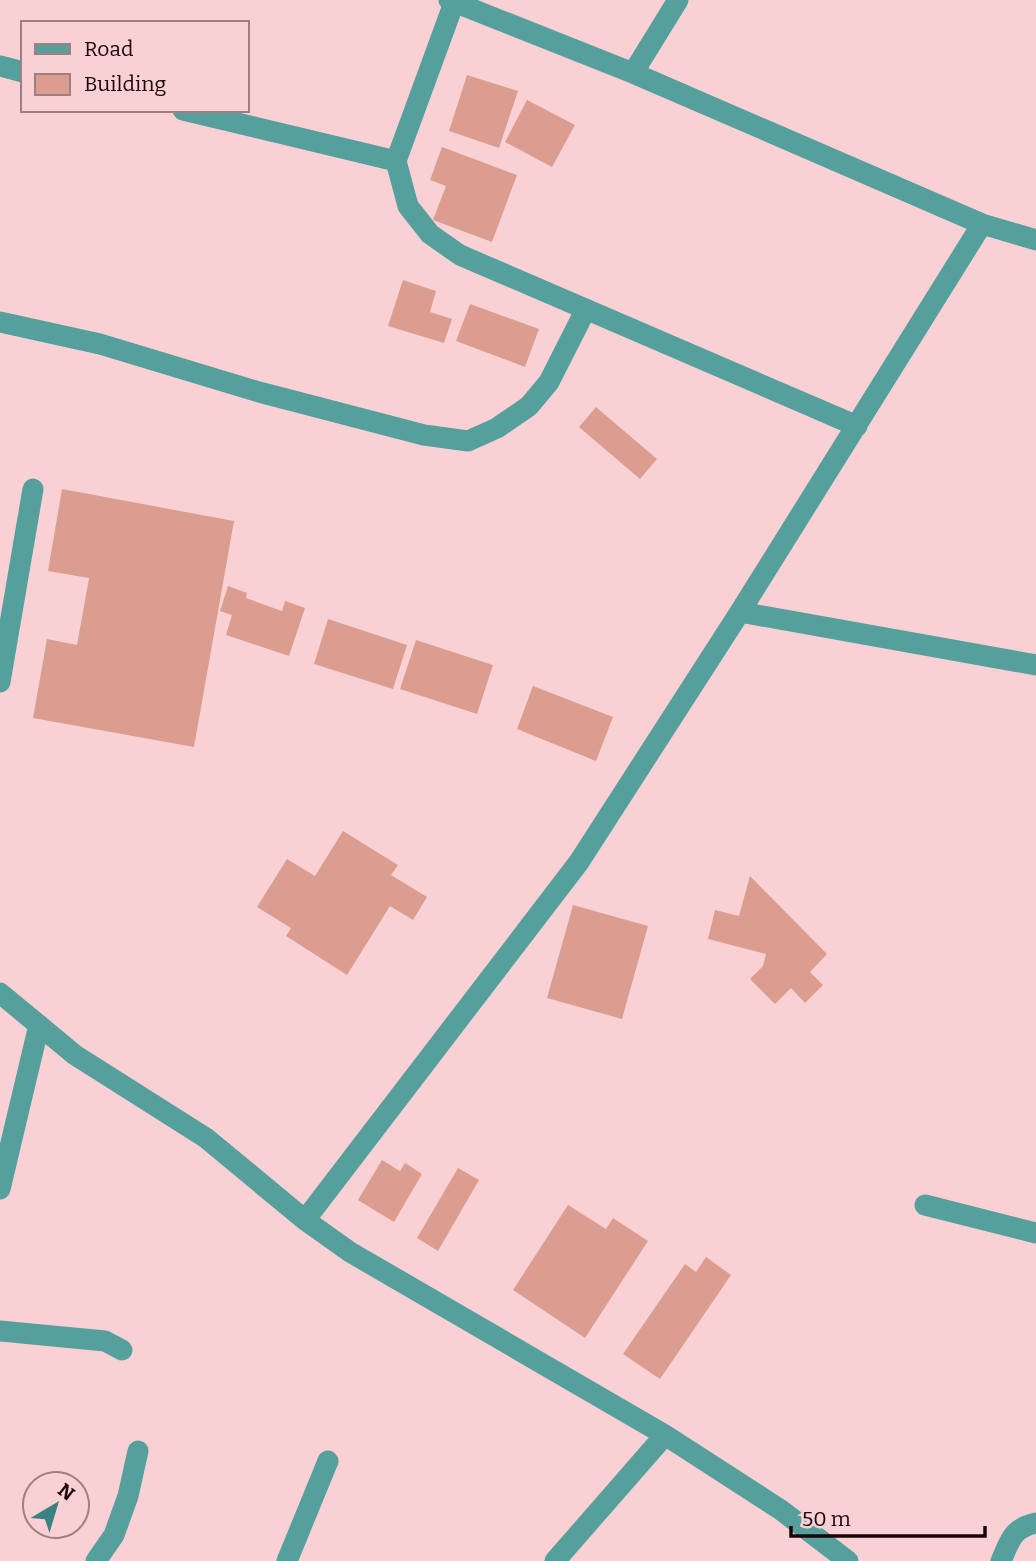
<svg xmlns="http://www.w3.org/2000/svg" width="1036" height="1561" font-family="Bitter,serif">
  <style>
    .building { fill: #da9d90 }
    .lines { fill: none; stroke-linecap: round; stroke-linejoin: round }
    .street { stroke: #55a09d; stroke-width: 21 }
  </style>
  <rect width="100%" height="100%" fill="#f9d1d4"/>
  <path class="building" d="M467,75L518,91L499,148L449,131Z
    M527,100L575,125L552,167L505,142Z
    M442,147L517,175L492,242L433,220L446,186L430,180Z
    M403,280L436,291L430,312L452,319L444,343L388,326Z
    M470,304L539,329L525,367L456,341Z
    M596,407L657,459L640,479L579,427Z
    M62,489L234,521L194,747L33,718L47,639L77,645L89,578L48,571Z
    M228,586L247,593L246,598L282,611L285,601L305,608L289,656L226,635L232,615L220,611Z
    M328,619L407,645L393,689L314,664Z
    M416,640L493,665L477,714L400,689Z
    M533,686L613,717L596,761L517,729Z
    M343,831L398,865L391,875L427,897L413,920L390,906L347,975L286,936L291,928L257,907L287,859L315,876Z
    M750,876L827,954L810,972L823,985L805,1003L791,988L775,1004L750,979L763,966L766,954L708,939L715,910L739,916Z
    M573,905L648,926L622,1019L547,998Z
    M382,1160L400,1171L405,1163L422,1174L394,1222L358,1200Z
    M458,1168L479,1180L438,1251L417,1238Z
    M568,1205L606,1229L613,1218L648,1241L585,1338L513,1290Z
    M706,1257L731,1275L660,1379L623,1354L685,1264L696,1272Z"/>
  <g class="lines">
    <path class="street" d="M449,0L633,73L982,224L1036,240
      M0,66L23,72
      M633,73L678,0
      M183,110L396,161L408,206L430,234L460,255L857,426
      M396,161L455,0
      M0,322L100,344L259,392L424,435L468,441L497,428L529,406L549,382L586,309
      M740,612L1036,665
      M0,682L33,489
      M0,993L75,1055L206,1138L305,1220L350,1252L665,1435L781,1510L848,1561
      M0,1189L39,1025
      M925,1205L1036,1233
      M305,1220L579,862L740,612L982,224
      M0,1331L105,1341L122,1350
      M96,1561L114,1535L128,1496L138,1451
      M287,1561L328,1461
      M555,1561L665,1435
      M1001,1561C1010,1541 1012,1528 1036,1523"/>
  </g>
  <rect x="21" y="21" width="228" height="91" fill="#f9d1d4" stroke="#a07f82" stroke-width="2"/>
  <rect x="35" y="44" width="35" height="10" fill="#55a09d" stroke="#a07f82" stroke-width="2"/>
  <text x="84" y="56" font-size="21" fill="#1a0508">Road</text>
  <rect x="35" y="74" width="35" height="21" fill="#da9d90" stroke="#a07f82" stroke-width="2"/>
  <text x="84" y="91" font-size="21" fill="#1a0508">Building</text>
  <g transform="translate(56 1505) rotate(38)"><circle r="33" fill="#f9d1d4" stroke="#a07f82" stroke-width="2"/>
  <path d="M0-5L12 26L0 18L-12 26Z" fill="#39827f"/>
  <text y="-10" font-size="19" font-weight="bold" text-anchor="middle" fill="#1a0508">N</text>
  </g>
  <path d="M791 1526v10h194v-10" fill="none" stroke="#1a0508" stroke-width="3.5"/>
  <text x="802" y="1526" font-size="21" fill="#1a0508" stroke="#f9d1d4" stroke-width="5" paint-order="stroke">50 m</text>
</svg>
